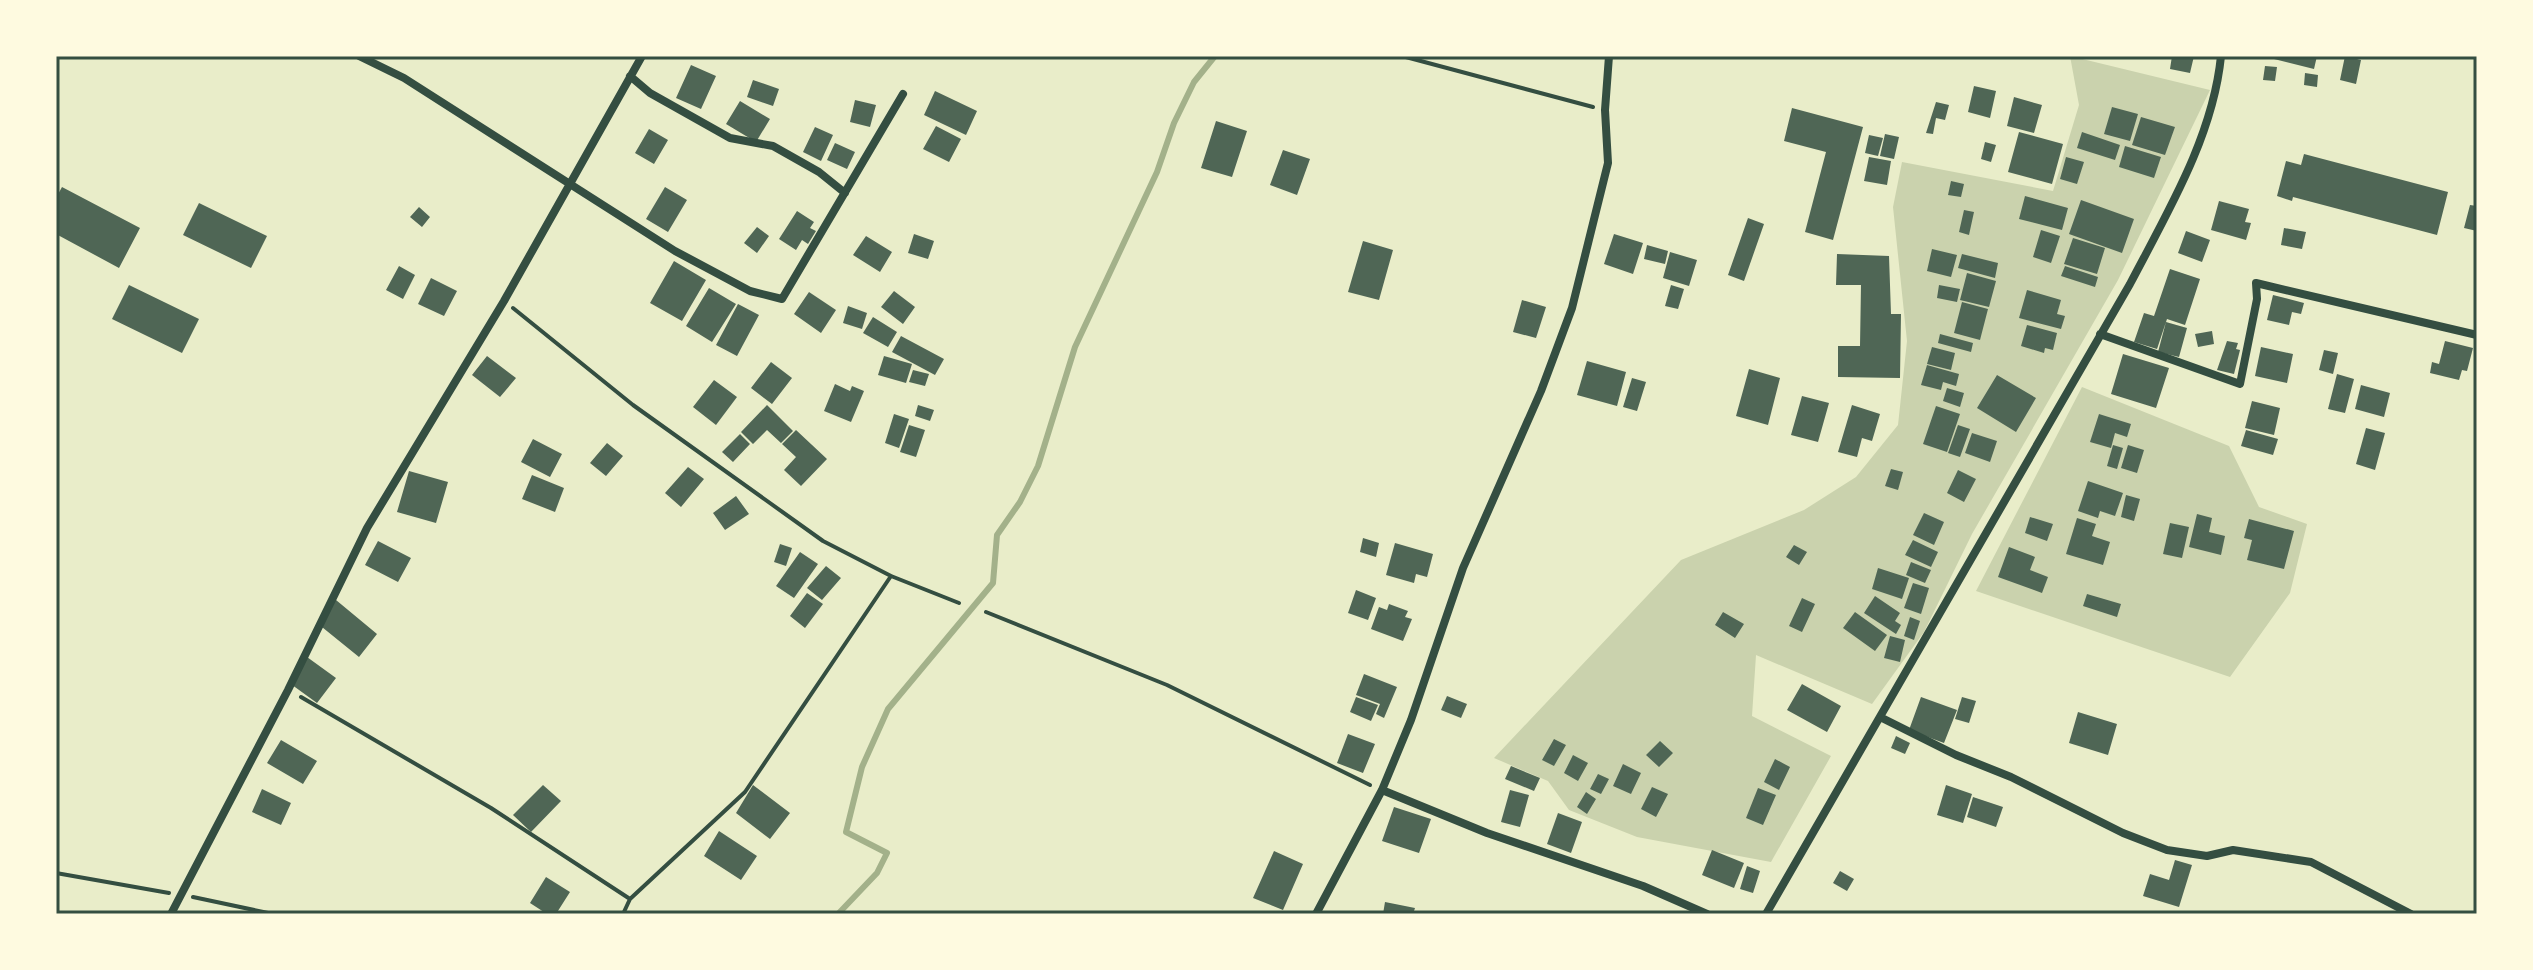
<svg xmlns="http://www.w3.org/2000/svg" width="2533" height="970" font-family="'PT Serif',serif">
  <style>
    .green { fill: #cad2ad }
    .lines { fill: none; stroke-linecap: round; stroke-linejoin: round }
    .stream { stroke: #a3b18a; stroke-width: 6 }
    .building { fill: #4f6655 }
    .path { stroke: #344e41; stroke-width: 4 }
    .minor { stroke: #344e41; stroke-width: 8 }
    .neatline { fill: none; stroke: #344e41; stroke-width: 3 }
  </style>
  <rect width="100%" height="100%" fill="#e9edc9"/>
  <path class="green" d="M2070,56L2210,90L2118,280L1972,534L1924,632L1872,704L1756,655L1752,716L1831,756L1771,862L1637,837L1569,810L1548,781L1494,758L1681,560L1804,510L1856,477L1898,425L1907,341L1893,207L1902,162L2053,191L2079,105Z
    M2082,387L2229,446L2259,507L2307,524L2290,593L2230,677L1976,591Z"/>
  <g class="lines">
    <path class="stream" d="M838,914L877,873L887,853L846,832L862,767L888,709L993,583L997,535L1020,502L1038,466L1075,347L1157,172L1174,123L1194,82L1215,56"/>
  </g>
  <path class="building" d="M2172,56H2194L2190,73L2170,69Z
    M2262,56H2317L2314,69Z
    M2345,56L2361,60L2356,84L2340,80Z
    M691,65L716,76L701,109L676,98Z
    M2265,66L2277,67L2275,81L2263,80Z
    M2305,73L2318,75L2317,87L2304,85Z
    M753,80L779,89L773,106L747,97Z
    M1974,86L1996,91L1990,118L1968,112Z
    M935,91L977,111L966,135L924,115Z
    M2014,97L2042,105L2034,133L2007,126Z
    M855,100L876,105L870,127L850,122Z
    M740,101L770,119L756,142L726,124Z
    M1936,102L1949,105L1945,120L1936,118L1933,134L1926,133Z
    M2112,107L2138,114L2130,141L2104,134Z
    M1792,108L1863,127L1833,240L1805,232L1826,152L1784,141Z
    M2141,117L2175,127L2165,155L2132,145Z
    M1216,121L1247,131L1232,177L1201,168Z
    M936,126L961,139L949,162L923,149Z
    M815,127L833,135L821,161L803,152Z
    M649,129L668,140L654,164L635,153Z
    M2019,132L2063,144L2052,184L2008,172Z
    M2082,132L2120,145L2115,160L2077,148Z
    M1885,134L1899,137L1894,159L1880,156Z
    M1869,135L1883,138L1878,156L1865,153Z
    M1985,142L1996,145L1991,162L1981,159Z
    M835,143L855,152L847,169L827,160Z
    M2125,146L2161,157L2154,178L2119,167Z
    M1283,150L1310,159L1297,195L1270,185Z
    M2304,154L2448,192L2437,235L2293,197L2292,201L2277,196L2286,161L2301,165Z
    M1869,157L1891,161L1887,185L1864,181Z
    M2066,157L2084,162L2077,184L2060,179Z
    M1951,181L1964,184L1961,197L1948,195Z
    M62,187L140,228L119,268L56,234V198Z
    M665,187L687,200L668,232L646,219Z
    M2025,196L2068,208L2062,230L2019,219Z
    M2081,200L2134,219L2122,253L2069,234Z
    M2219,201L2249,209L2245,222L2251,223L2246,240L2211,230Z
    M199,203L267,236L251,268L183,235Z
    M2470,205L2477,206V231L2464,228Z
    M419,207L430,217L422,227L410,217Z
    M1964,210L1974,212L1969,235L1959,232Z
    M797,211L814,222L810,228L816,231L808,244L802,240L796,250L779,239Z
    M1748,218L1764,224L1744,281L1728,275Z
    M757,227L769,236L757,253L744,243Z
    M2284,228L2306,232L2302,249L2281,245Z
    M2041,230L2060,236L2051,263L2033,257Z
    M2186,231L2210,240L2202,262L2178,253Z
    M914,234L934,241L928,259L908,253Z
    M1614,234L1643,243L1633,274L1604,264Z
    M866,236L892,252L880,272L853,255Z
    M2073,238L2105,248L2097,274L2064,264Z
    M1363,241L1393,250L1379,300L1348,292Z
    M1647,245L1668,251L1665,264L1644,259Z
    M1932,249L1957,255L1951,277L1927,271Z
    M1670,252L1697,260L1689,286L1663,278Z
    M1837,254L1889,256L1891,314H1901L1900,378L1838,377V346H1860L1861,285H1836Z
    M1962,254L1998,263L1995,278L1958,268Z
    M674,261L706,280L682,321L650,303Z
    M399,266L415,275L403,299L386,290Z
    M2065,266L2098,277L2095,287L2061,276Z
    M2170,269L2200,279L2185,325L2167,319L2157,349L2134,342L2144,313L2154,316Z
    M1967,273L1996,281L1989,307L1960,300Z
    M431,278L457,291L444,316L418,304Z
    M129,285L199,319L182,353L112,319Z
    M1671,285L1684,289L1678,309L1665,306Z
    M1939,285L1960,289L1957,302L1937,298Z
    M709,288L736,304L712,342L686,326Z
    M2027,290L2061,300L2057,314L2065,316L2061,329L2019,318Z
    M894,291L915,307L903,324L881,307Z
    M809,292L836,310L821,333L794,314Z
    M2273,295L2304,303L2301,314L2292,312L2289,325L2267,320Z
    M1522,300L1546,307L1536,338L1513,332Z
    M1962,302L1988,309L1980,340L1954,333Z
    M738,304L759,315L737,356L716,345Z
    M848,306L867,313L862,329L843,323Z
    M873,317L897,332L888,347L863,333Z
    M2166,322L2187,328L2179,357L2158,352Z
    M2027,325L2057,333L2053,350L2045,348L2044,353L2021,346Z
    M2212,331L2214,344L2198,347L2195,334Z
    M1940,334L1973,343L1971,352L1938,343Z
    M901,336L944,359L935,375L892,352Z
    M2227,341L2238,343L2236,349L2240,350L2234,374L2217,370Z
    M2445,341L2473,348L2467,371L2462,370L2459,380L2430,373L2432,362L2439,364Z
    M1932,347L1955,353L1951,370L1927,364Z
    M2261,347L2293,354L2287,383L2255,376Z
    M2324,350L2338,353L2333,374L2319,370Z
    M2123,354L2169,368L2156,408L2111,394Z
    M487,356L516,378L500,397L472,375Z
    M884,356L912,364L906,383L878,375Z
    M1587,361L1626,372L1617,406L1577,395Z
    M771,362L792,378L772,404L751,388Z
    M1927,365L1959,374L1956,386L1943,382L1941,390L1921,385Z
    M1749,369L1780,378L1768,425L1736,416Z
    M913,370L929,374L925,386L909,382Z
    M2337,374L2354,379L2345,413L2328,409Z
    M1997,375L2036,398L2016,432L1977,408Z
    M1632,378L1646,382L1637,411L1623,407Z
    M714,380L737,397L716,425L693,407Z
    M835,384L850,391L852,386L864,391L851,422L824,411Z
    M2361,385L2390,393L2384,417L2355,409Z
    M1947,388L1964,393L1960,407L1943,401Z
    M1802,396L1829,403L1818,442L1791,435Z
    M2252,401L2280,408L2274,435L2245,428Z
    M767,405L793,431L781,443L767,430L753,444L741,432Z
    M918,405L934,410L930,421L915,416Z
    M1852,405L1880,414L1872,441L1862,438L1857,457L1838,452Z
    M1936,406L1960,414L1947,452L1923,444Z
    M894,414L909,419L899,448L885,443Z
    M2099,414L2131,424L2127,437L2115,433L2111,448L2090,442Z
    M909,425L925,430L916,457L900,452Z
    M1958,425L1970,429L1960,457L1948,453Z
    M2366,428L2385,433L2375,470L2356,464Z
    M796,430L827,459L801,486L784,470L796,457L782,444Z
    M2246,430L2278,439L2273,455L2241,446Z
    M1972,433L1997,441L1990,462L1965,453Z
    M740,434L750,444L733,462L722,452Z
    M533,439L562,454L550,477L521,462Z
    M607,443L623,456L606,476L590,463Z
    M2113,445L2123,448L2117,469L2107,466Z
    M2128,445L2144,450L2137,473L2121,468Z
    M688,467L704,479L681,507L665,493Z
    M1891,469L1903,472L1898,490L1885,486Z
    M1958,470L1976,479L1964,502L1947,493Z
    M409,471L448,482L436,523L397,512Z
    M532,475L564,488L555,512L522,499Z
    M2088,481L2123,493L2115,516L2100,511L2098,518L2078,511Z
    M2126,495L2140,499L2134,521L2121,517Z
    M736,496L749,514L725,530L713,513Z
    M1924,513L1944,522L1934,545L1913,535Z
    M2197,514L2212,518L2209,532L2225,536L2221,555L2189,547Z
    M2030,517L2053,524L2047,541L2025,533Z
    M2077,518L2096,524L2092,536L2110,542L2103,565L2066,554Z
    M2249,519L2294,531L2284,569L2247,560L2252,540L2244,538Z
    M2170,523L2189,527L2182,558L2163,554Z
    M1363,538L1379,543L1376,557L1360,552Z
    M1913,540L1938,552L1931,567L1905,555Z
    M378,541L411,558L398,582L365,565Z
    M1395,543L1433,554L1427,577L1416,574L1414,583L1386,575Z
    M780,544L792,548L786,566L774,562Z
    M1794,545L1807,552L1799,565L1786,557Z
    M2009,547L2035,557L2030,570L2048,577L2042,593L1998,577Z
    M800,552L818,564L794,598L776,586Z
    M1911,562L1931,570L1925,583L1906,575Z
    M826,566L841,578L822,600L807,588Z
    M1878,568L1909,578L1902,599L1872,589Z
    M1913,583L1929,588L1921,614L1904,608Z
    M1356,590L1376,598L1368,620L1348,613Z
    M807,593L823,604L805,628L790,616Z
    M2087,594L2121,604L2117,617L2083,606Z
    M1875,596L1900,613L1895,621L1901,625L1896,634L1864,613Z
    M1802,598L1815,604L1802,632L1789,626Z
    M336,600L377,634L359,657L317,623Z
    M1389,604L1408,611L1405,617L1412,619L1403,641L1371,629L1379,607L1387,610Z
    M1723,612L1744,624L1735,638L1715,625Z
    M1855,612L1887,635L1875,651L1843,628Z
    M1910,617L1920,621L1914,640L1904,636Z
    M1890,636L1905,640L1900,662L1884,658Z
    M307,657L336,678L317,703L288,682Z
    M1364,674L1397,687L1384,718L1376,714L1380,704L1356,695Z
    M1802,684L1841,706L1827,732L1787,710Z
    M1447,696L1467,704L1461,718L1441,710Z
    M1356,697L1378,705L1371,721L1350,712Z
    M1921,697L1957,710L1944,743L1909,730Z
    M1962,697L1976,701L1969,723L1955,719Z
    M2078,712L2117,724L2108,755L2069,743Z
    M1348,734L1375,744L1363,773L1337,763Z
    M1896,736L1910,743L1905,754L1891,748Z
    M1554,739L1566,745L1554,766L1542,760Z
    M281,740L317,761L303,784L267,763Z
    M1660,741L1673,753L1659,767L1646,755Z
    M1573,755L1588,763L1578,781L1564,773Z
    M1775,759L1790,767L1779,790L1764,782Z
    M1623,764L1641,773L1631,794L1613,786Z
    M1511,766L1540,778L1534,791L1505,779Z
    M1598,774L1609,779L1601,794L1590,789Z
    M543,785L561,801L531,832L513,815Z
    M753,785L790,813L770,839L736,813Z
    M1946,785L1972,794L1963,823L1937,815Z
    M1652,787L1668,794L1656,817L1641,809Z
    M1758,788L1776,795L1763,825L1746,818Z
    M262,789L291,803L281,825L252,812Z
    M1510,790L1529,795L1520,827L1501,822Z
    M1586,792L1596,799L1587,814L1577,807Z
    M1973,797L2003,807L1996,827L1967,817Z
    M1394,807L1431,819L1419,853L1382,841Z
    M1558,813L1582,822L1571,853L1547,844Z
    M719,831L757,856L741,880L704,856Z
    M1712,850L1744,863L1734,888L1702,875Z
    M1274,851L1303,864L1283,910L1253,898Z
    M2175,860L2192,865L2179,907L2143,896L2150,874L2169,880Z
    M1747,866L1760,871L1753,893L1740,889Z
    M1840,871L1854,879L1847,891L1833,883Z
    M546,877L570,892L556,914H547L530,903Z
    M1385,902L1415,908L1413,914H1383Z"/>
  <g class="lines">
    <path class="path" d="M1402,56L1593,107
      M513,308L633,405L823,541L891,576L959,603
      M986,612L1167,685L1370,785
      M301,697L491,808L630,899L745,792L891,576
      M56,873L169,893
      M193,897L273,914
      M623,914L630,899"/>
    <path class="minor" d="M359,56L404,78L675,251L750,291L782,299L903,94
      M630,76L650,93L730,138L773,146L819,172L845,193
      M2100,334L2240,384L2257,299L2256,283L2477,335
      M1880,717L1956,755L2011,777L2123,833L2167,850L2207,856L2233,850L2311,862L2411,914
      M1382,790L1487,833L1643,886L1707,914
      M171,914L288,690L367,528L504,301L642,56
      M1316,914L1382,790L1411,720L1463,568L1541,391L1572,308L1608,163L1605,110L1609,56
      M1766,914L2130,284C2167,213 2213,137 2221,56"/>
  </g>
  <rect width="2533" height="970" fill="none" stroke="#fefae0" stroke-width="116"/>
  <rect x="58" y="58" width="2417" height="854" class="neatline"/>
</svg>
